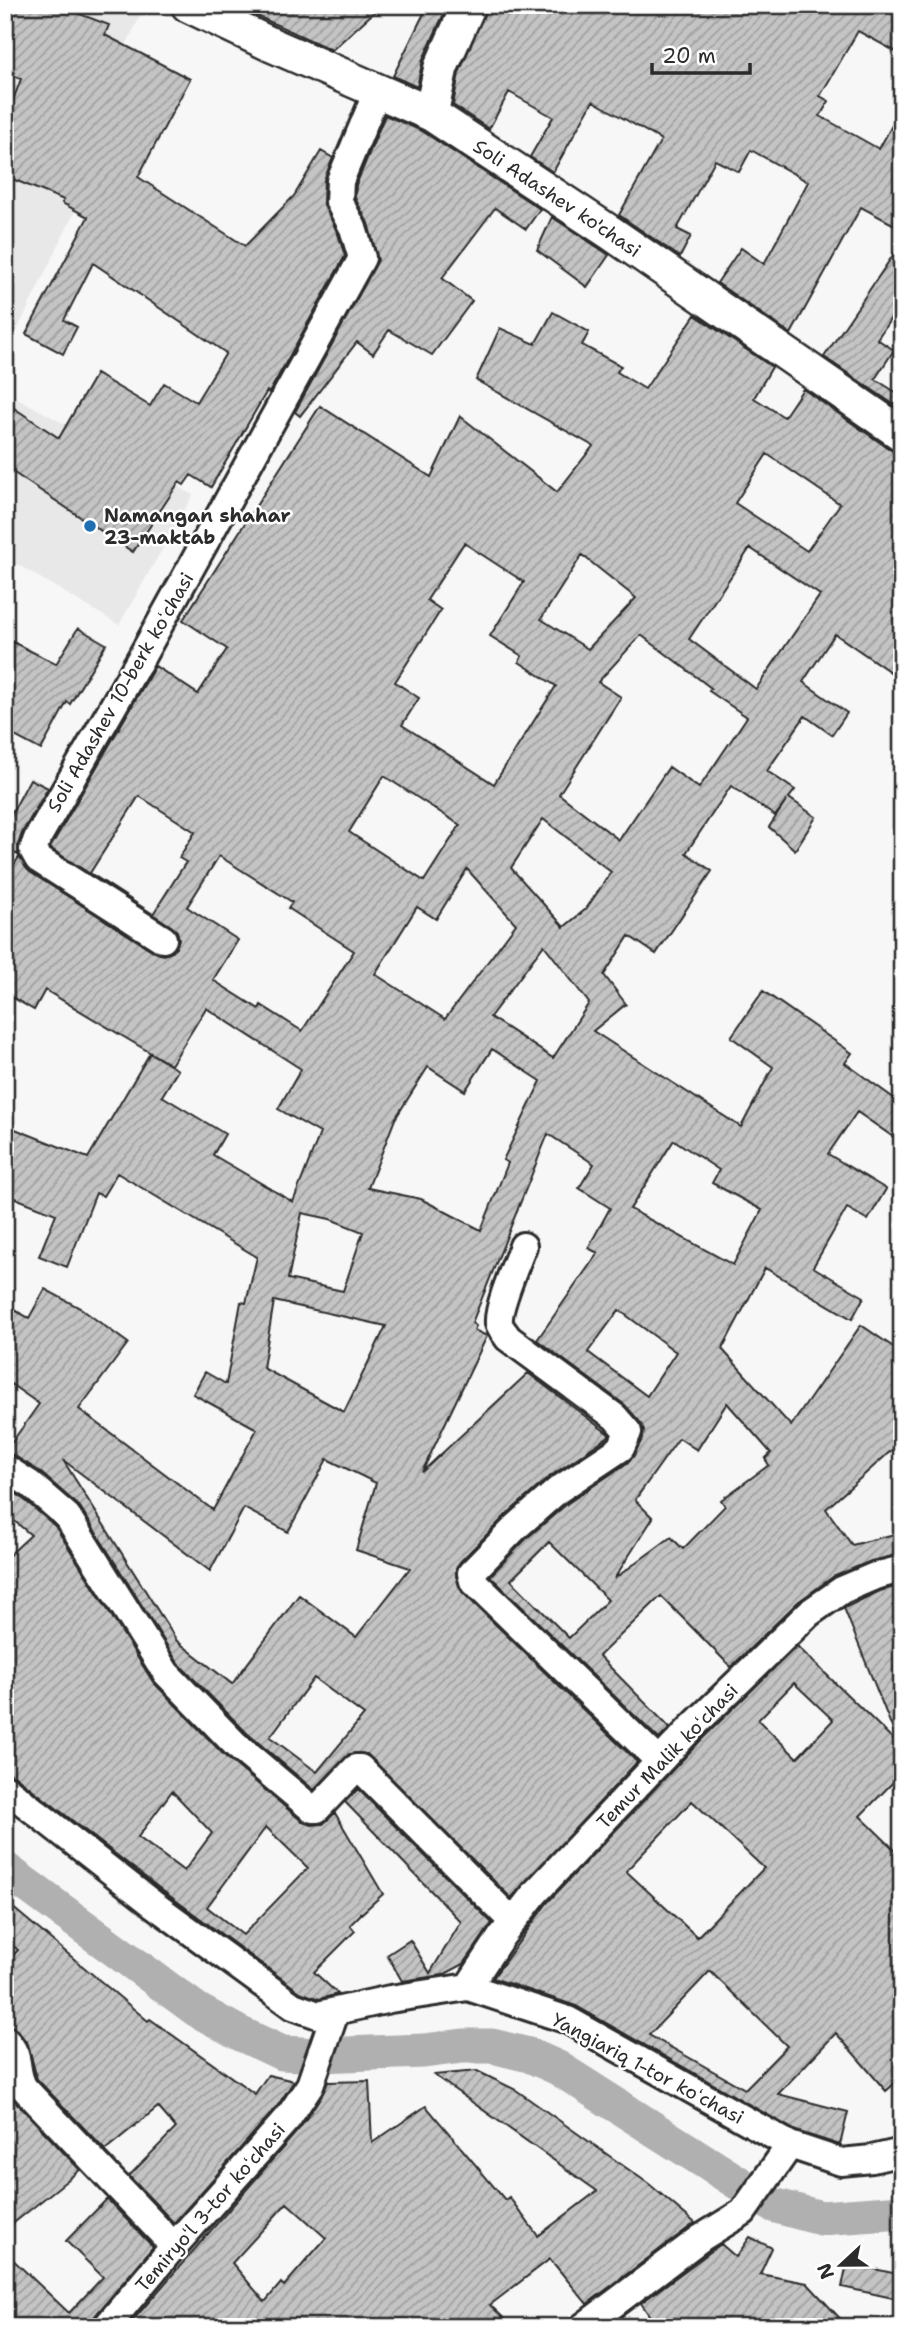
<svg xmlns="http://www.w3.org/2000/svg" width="907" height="2332" font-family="'Shantell Sans',sans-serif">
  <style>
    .built { fill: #e8e8e8 }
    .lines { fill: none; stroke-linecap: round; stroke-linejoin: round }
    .canal { stroke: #b0b0b0; stroke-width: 35 }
    .building { fill: url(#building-hatch); stroke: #2b2b2b; stroke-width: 2; fill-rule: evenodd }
    .minor-casing { stroke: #2b2b2b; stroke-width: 32 }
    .tertiary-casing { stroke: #2b2b2b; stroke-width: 38 }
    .minor { stroke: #fff; stroke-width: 26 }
    .tertiary { stroke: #fff; stroke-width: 33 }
    .poi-dot { fill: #1f6fb2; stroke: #fff; stroke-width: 2.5 }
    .labels { text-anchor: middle; stroke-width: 5; stroke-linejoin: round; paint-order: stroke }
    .street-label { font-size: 19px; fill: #2b2b2b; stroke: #fff }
    .poi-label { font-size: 19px; font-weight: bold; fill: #2b2b2b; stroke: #fff; text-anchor: start }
  </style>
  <defs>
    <pattern id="building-hatch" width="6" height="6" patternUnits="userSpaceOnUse" patternTransform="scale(1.75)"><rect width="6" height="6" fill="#c4c4c4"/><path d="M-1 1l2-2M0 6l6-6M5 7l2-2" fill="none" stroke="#9f9f9f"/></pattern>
  </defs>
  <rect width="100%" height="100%" fill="#f7f7f7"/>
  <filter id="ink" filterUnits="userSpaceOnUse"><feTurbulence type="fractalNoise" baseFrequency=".0143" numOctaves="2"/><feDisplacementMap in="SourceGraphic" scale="14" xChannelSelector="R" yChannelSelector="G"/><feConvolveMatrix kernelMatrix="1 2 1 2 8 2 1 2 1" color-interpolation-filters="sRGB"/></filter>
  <g filter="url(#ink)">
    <path class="built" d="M5,5H124L140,16L60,182L82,197L5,355Z
      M5,391L193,495L119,625L5,557Z"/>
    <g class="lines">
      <path class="canal" d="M5,1869L197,2010L241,2034L282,2053L319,2055L424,2051L463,2046H492L529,2055L558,2068L773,2205L821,2218L902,2212"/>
    </g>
    <path class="building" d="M5,5H56L109,25L105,35L190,79L138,177L245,246L294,196L321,151L333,158L324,180L323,202L338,234L345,256L269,393L267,391L211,487L191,475L184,485L179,482L133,552L5,467V402L59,438L96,374L150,406L164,383L196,402L226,353L93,263L64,320L77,327L63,354L26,334L88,217L62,203L64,200L5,176V121L21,79L5,73Z
      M233,5H382L332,50Z
      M428,5H448L423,59L417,87L393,76Z
      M488,5H902V55L858,31L820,96L829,101L820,116L879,149L902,107V229L861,207L791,334L717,283L741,248L764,264L808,182L751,150L739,172L715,160L677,229L691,236L680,257L619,215L661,140L593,101L553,172L530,157L553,117L509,92L489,129L453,105L459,73Z
      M385,115L422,131L540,209L526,229L495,208L442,278L472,301L432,355L389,330L373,354L357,342L300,416L295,412L378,260L368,223L355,198L356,185Z
      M552,217L609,255L587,287L537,250Z
      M902,242V302L877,339L894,350L875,379L902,396V410L824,357Z
      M553,312L589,332L582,345L621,366L617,372L645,389L695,315L772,367L754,398L784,417L803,389L891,450L902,453V680L835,634L803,682L847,713L832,735L805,716L767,771L795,790L789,798L816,817L795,850L769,827L787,800L775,816L731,786L686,853L712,871L656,954L629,936L604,975L626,1004L593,1031L741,1127L773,1067L731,1037L763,991L852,1053L845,1063L902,1104V1143L857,1112L828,1154L886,1189L868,1220L847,1208L813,1267L864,1297L852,1319L765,1268L722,1349L791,1426L861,1325L902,1353V1441L826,1509L852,1545L902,1532V1554L871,1561L833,1577L798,1602L731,1667L661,1596L599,1656L670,1728L659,1739L490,1576L527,1538L568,1503L630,1461L643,1438L644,1430L640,1422L625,1405L537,1340L598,1253L588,1248L610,1208L579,1188L594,1164L548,1134L472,1323L476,1326L474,1330L487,1336L422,1472L528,1373L610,1435L548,1478L506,1515L460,1562L456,1568V1576L462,1592L637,1762L511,1898L367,1754H349L314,1790L247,1733L178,1663L80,1507L39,1471L13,1455L5,1452L39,1404L5,1380V1305L29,1318L45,1289L80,1308L128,1343L79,1409L213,1510L257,1429L193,1394L205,1372L226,1384L241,1302L246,1303L257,1257L117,1173L103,1196L96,1193L67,1267L39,1256L56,1214L5,1194V1125L88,1158L150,1053L178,1070L162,1096L225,1134L213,1155L293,1202L320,1133L278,1109L301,1069L206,1008L171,1065L45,990L34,1010L5,993V879L19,857L30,872L155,952L163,955L170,953L176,948L179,939L177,931L171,926L50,848L155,666L198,694L227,649L183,620L320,406L431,477L460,416L557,492L593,446L476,380L500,328L535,344ZM767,454L840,504L807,551L735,503ZM464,543L524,582L490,636L522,656L519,662L556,686L494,784L402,725L419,698L395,682L441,610L427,600ZM750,548L820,595L756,689L689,639ZM582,555L636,598L588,649L541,619ZM641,635L711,688L709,691L747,717L699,788L669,767L619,840L559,794L621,697L598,682ZM384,776L460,825L424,881L349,832ZM139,796L195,832L179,858L186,862L153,914L90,873ZM543,819L611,872L586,909L564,927L511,868ZM219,856L292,902L288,908L354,951L302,1031L261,1005L259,1009L213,980L238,940L187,907ZM467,869L516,924L445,1019L375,974L417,907L436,919ZM544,945L589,1003L553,1058L490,1017ZM492,1049L541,1081L503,1160L508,1163L481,1230L421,1199L368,1188L395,1119L428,1067L465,1091ZM674,1140L719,1170L712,1183L762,1210L733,1265L630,1209ZM302,1213L330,1219L363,1232L343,1291L288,1279ZM274,1301L386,1326L344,1412L263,1368ZM619,1310L676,1352L647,1396L588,1352ZM727,1403L771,1453L765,1459L769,1465L721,1500L725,1506L683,1549L671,1537L614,1579L653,1518L635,1500L679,1438L697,1450ZM327,1459L376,1483L356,1550L410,1568L356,1637L299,1595L232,1684L177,1641L63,1460L210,1571L244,1508L288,1532ZM549,1542L608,1600L569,1638L511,1580ZM314,1678L364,1715L317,1772L270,1737Z
      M78,628L106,644L70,704L67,702L41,750L5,731V638L56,664Z
      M30,779L48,788L22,833L18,845V855L5,848V826Z
      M5,1487L21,1497L55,1526L153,1682L225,1756L303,1822L312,1825L323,1824L335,1813L383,1894L361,1914L360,1912V1915L350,1925L355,1931L314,1972L338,1994L319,1999L300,1992L163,1891L15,1776L5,1773V1559L31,1535L5,1513ZM172,1791L212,1833L184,1871L138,1837ZM266,1827L308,1868L243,1935L207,1907Z
      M902,1585V1773L860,1816L902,1857V2077L886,2091L836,2033L778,2094L848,2112L840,2145L796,2131L576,2006L493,1978L547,1903L703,1738L797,1646L899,1745L844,1608L880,1591ZM794,1683L833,1720L797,1758L758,1720ZM692,1801L764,1868L697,1937L626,1871ZM710,1971L787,2046L745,2089L649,2035Z
      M358,1789L492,1923L464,1964L443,1975L402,1981L387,1955L410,1940L430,1973L461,1922L345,1802Z
      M5,1901L148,2021L150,2019L255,2094L268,2075L294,2081L276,2108L174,2223L129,2176L176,2128L158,2107L105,2150L37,2079L28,2044L17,2030L5,2025V1964L18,1950L5,1939Z
      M477,2071L516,2090L649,2184L695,2223L587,2304L550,2259L490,2305L513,2327H127L300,2128L323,2093L328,2082L369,2081L372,2143L426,2106L505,2200L509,2197L538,2236L597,2191L434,2075ZM287,2203L326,2238L284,2286L281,2283L265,2302L232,2263Z
      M5,2085L13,2099L80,2170L5,2230Z
      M107,2199L153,2247L94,2317L91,2327H5V2252L69,2313L103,2277L66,2241Z
      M750,2237L772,2248L760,2274L807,2283L848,2327H657L641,2303L721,2244L736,2257Z
      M847,2263L902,2275V2300L842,2287Z"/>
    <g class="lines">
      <g class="minor-casing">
        <path id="minor" d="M163,939L38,859L33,850L37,839L142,656L362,258L353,228L339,202L340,181L377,92
          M523,1246C517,1262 497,1308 499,1323C500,1328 505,1333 508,1338L615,1417L628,1432L621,1448L558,1490L516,1527L471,1573L473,1581L659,1761
          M5,1468L30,1484L67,1516L166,1673L236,1745L312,1809H317L356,1768H360L513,1922
          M5,1788L153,1904L293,2006L318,2015L390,1999L468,1987L568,2020L790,2145L841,2162L872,2159L902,2152
          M468,1987L501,1937L535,1893L692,1727L809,1613L842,1590L875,1576L902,1569
          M5,2040C23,2057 13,2070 24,2088L174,2246
          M106,2327L174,2246L288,2118L310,2085L335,2013
          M583,2327L701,2238L743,2212L790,2145"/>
      </g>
      <g class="tertiary-casing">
        <g id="tertiary">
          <path id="s1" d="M188,5L272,45L431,114L611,233L902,434"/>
          <path d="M431,114L441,67L469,5"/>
        </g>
      </g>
      <use href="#minor" class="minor"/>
      <use href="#tertiary" class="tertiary"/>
    </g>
  </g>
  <circle class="poi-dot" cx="90" cy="526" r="7"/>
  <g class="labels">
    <g class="street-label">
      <text dy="7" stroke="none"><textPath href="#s1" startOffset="418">Soli Adashev ko'chasi</textPath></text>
      <text transform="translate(120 692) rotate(-60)" y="7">Soli Adashev 10-berk koʻchasi</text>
      <text transform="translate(667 1756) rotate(-46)" y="7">Temur Malik koʻchasi</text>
      <text transform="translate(648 2068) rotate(28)" y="7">Yangiariq 1-tor koʻchasi</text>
      <text transform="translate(210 2207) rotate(-49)" y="7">Temiryoʻl 3-tor koʻchasi</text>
    </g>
    <g class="poi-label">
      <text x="104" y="522">Namangan shahar<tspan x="104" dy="22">23-maktab</tspan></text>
    </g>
  </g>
  <rect width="907" height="2332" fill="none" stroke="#fff" stroke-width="28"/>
  <rect x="14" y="14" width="879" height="2304" fill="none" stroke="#2b2b2b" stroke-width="2.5" filter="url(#ink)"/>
  <g transform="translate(841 2265) rotate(248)" stroke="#ffffff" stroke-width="5" paint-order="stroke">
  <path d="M0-5L12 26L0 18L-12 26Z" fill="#2b2b2b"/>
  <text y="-10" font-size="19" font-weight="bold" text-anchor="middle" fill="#2b2b2b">N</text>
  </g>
  <path d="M652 63v10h98v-10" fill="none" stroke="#2b2b2b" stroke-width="3.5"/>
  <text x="662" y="63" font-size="21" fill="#2b2b2b" stroke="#ffffff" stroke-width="5" paint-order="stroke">20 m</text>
</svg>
